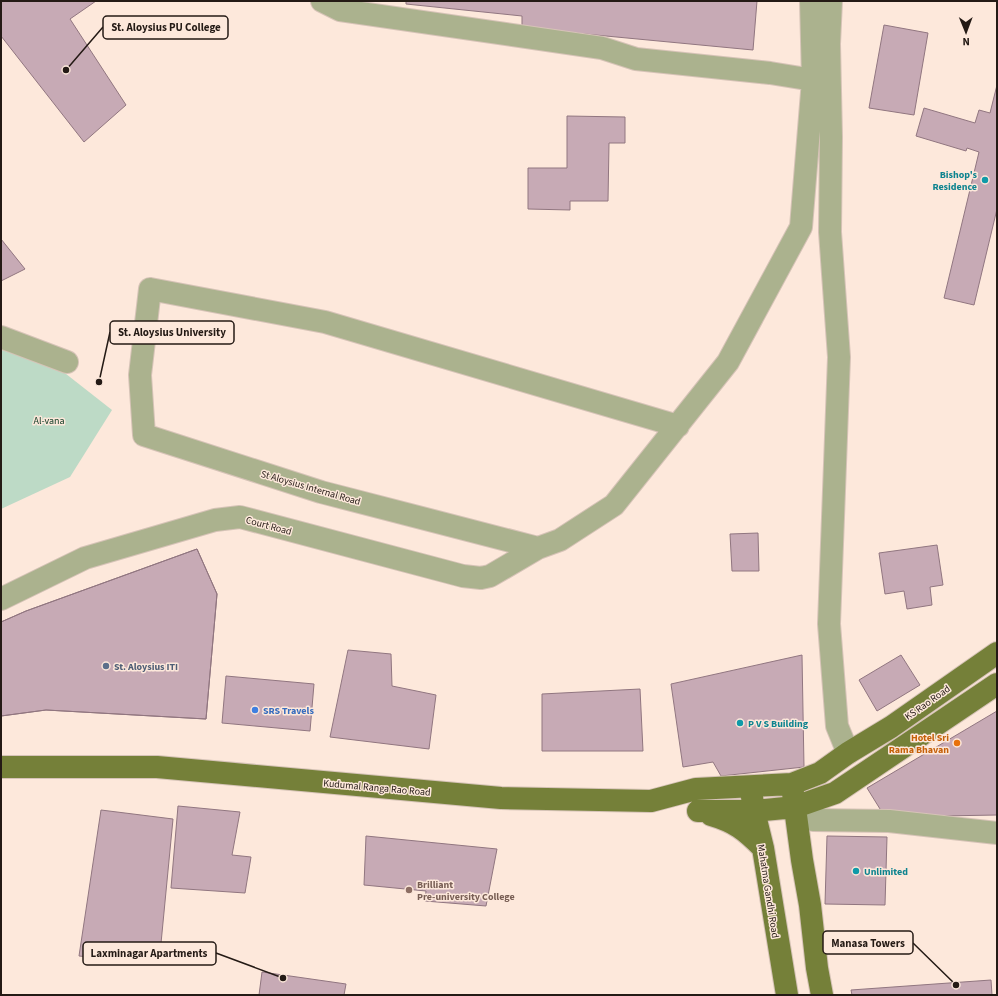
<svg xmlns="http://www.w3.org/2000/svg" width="998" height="996" font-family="'Source Sans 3',sans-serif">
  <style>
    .green { fill: #bddac6 }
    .building { fill: #c7aab5; stroke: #917680 }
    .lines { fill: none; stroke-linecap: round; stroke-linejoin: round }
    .minor-casing { stroke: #d6c3b7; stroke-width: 24 }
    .major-casing { stroke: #d6c3b7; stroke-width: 24 }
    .minor { stroke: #abb28e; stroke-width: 22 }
    .major { stroke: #758039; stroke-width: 22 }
    .culture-dot { fill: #0f9aa8; stroke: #fde8db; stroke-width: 1.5 }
    .service-dot { fill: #5c6f8a; stroke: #fde8db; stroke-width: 1.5 }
    .shop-dot { fill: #3f7fe0; stroke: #fde8db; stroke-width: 1.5 }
    .food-dot { fill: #e8710a; stroke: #fde8db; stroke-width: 1.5 }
    .education-dot { fill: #8d6e63; stroke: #fde8db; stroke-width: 1.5 }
    .labels { text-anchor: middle; stroke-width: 3; stroke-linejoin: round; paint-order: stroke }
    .culture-label { font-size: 10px; font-weight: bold; fill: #0d838f; stroke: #fde8db; text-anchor: start }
    .park-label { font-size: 10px; fill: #0b3921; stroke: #fde8db }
    .street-label { font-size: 10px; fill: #241a15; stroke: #fde8db }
    .service-label { font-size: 10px; font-weight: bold; fill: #4e5e75; stroke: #fde8db; text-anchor: start }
    .shop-label { font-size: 10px; font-weight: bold; fill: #366cbe; stroke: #fde8db; text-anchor: start }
    .food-label { font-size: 10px; font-weight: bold; fill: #c56008; stroke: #fde8db; text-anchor: end }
    .education-label { font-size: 10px; font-weight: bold; fill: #785e54; stroke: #fde8db; text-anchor: start }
    .leader { fill: none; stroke: #241a15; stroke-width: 1.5 }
    .callout-dot { fill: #241a15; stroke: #fde8db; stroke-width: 1.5 }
    .callout { fill: #fde8db; stroke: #241a15; stroke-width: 1.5 }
    .callout-label { font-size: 11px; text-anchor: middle; font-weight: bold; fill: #241a15 }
  </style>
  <rect width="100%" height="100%" fill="#fde8db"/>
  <path class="green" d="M10,330L112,410L70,477L1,509V354Z"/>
  <path class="building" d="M1,1H96L70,19L126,105L84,142L1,36Z
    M406,1H757L753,50L522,28V16L406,4Z
    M884,25L928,33L914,115L869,108Z
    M997,85V209L974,305L944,298L979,152L967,148L966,151L916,136L924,108L975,123L979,110L990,113Z
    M567,116L625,117V143H609L608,201H570V210L528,209V168H567Z
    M1,239L25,269L1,281Z
    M758,533L759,571H732L730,534Z
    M937,545L943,585L930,587L932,605L907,609L904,591L885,594L879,553Z
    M197,549L217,594L206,719L46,710L1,716V622L26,611Z
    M197,549L217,594L206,719L46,710L1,716V622L26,611Z
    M348,650L391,654L392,686L436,695L429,749L330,737Z
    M802,655L804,767L721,776L713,762L683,767L671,684Z
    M901,655L920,685L877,711L859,680Z
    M226,676L314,684L310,731L222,723Z
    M640,689L643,751H542V694Z
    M997,711V815L885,817L867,788Z
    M178,806L240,812L232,855L251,857L245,893L171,888Z
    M101,810L173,819L159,964L79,956Z
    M366,836L497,849L486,906L425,901L426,891L364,885Z
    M827,836L887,837L885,905L825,904Z
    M262,972L346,984L344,995H259Z
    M991,980L992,995H852L851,990Z"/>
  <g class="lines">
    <g class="minor-casing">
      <path id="minor" d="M322,1L340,10L602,48L636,59L770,73L813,80
        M831,1L829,44L831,137L830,232L839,357L829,624L837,726L848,753
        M1,337L67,362
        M538,548L321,492L144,435L140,375L150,289L325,322L678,426
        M1,599L85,558L215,520L240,517L463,576L481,578L490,576L538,548L560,540L614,505L728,362L801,227L813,80L811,1
        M813,820L889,821L997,833"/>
    </g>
    <g class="major-casing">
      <path id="major" d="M1,767H157L501,798L651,801L696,789L792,784L820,773L848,753L891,727L997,653
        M793,793L802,860L810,905L817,968L822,995
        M752,797L754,811L763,848L787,995
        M698,811H754L795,807L835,793L997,684
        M711,815C735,822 745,830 763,848"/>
    </g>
    <use href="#minor" class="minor"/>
    <use href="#major" class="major"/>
  </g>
  <g class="culture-dot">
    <circle cx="985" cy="180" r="4"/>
    <circle cx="740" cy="723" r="4"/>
    <circle cx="856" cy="871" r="4"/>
  </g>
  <circle class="service-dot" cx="106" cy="666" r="4"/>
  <circle class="shop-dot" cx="255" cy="710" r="4"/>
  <circle class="food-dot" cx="957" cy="743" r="4"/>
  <circle class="education-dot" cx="409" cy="890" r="4"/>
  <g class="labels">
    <g class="culture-label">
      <text x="977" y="178" text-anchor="end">Bishop's<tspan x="977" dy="12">Residence</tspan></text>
      <text x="748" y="727">P V S Building</text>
      <text x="864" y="875">Unlimited</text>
    </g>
    <g class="park-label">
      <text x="49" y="424">Al-vana</text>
    </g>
    <g class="street-label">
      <text transform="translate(311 487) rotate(16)" y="4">St Aloysius Internal Road</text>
      <text transform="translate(269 525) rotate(15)" y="4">Court Road</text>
      <text transform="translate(927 702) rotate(-35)" y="4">KS Rao Road</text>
      <text transform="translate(377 787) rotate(5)" y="4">Kudumal Ranga Rao Road</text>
      <text transform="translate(769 891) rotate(81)" y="4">Mahatma Gandhi Road</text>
    </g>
    <g class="service-label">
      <text x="114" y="670">St. Aloysius ITI</text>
    </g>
    <g class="shop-label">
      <text x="263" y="714">SRS Travels</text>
    </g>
    <g class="food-label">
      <text x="949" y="741">Hotel Sri<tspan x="949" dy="12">Rama Bhavan</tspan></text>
    </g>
    <g class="education-label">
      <text x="417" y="888">Brilliant<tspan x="417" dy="12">Pre-university College</tspan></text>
    </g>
  </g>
  <path class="leader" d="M66 70L103 27M99 382L110 332M956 985L913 943M283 978L216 953"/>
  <g class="callout-dot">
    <circle cx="66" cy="70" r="4"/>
    <circle cx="99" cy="382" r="4"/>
    <circle cx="956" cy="985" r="4"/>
    <circle cx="283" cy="978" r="4"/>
  </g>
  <g class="callout">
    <rect x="103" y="16" width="125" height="23" rx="4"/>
    <rect x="110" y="321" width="124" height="23" rx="4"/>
    <rect x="823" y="931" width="90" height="23" rx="4"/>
    <rect x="83" y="942" width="133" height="23" rx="4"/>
  </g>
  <g class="callout-label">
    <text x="166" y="31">St. Aloysius PU College</text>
    <text x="172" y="336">St. Aloysius University</text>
    <text x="868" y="947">Manasa Towers</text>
    <text x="149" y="957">Laxminagar Apartments</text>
  </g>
  <rect width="998" height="996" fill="none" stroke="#241a15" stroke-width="4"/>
  <g transform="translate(966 32) rotate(179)" stroke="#fde8db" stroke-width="3" paint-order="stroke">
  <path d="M0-3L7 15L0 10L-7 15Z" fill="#241a15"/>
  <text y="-6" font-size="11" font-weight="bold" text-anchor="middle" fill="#241a15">N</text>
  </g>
</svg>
